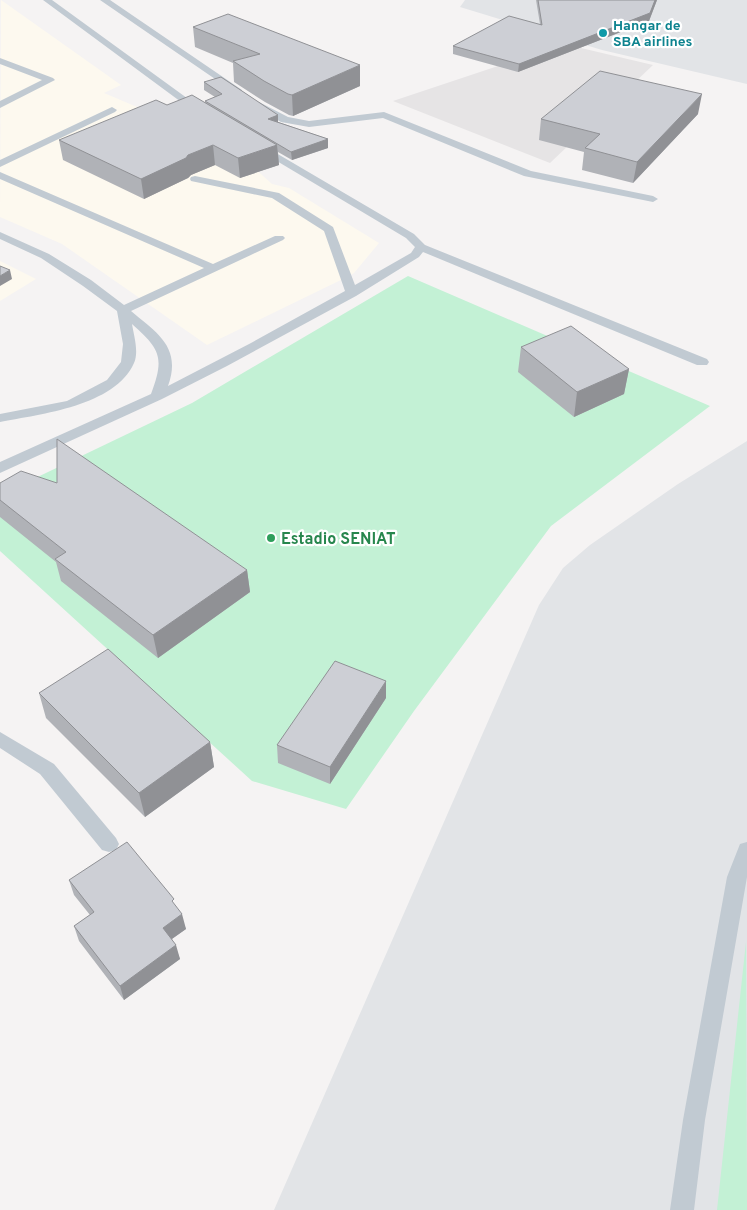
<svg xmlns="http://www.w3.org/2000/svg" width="747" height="1210" font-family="Overpass,sans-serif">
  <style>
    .commercial { fill: #fdf9ef }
    .education { fill: #e6e4e5 }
    .airport { fill: #e2e4e7 }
    .green { fill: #c3f1d5 }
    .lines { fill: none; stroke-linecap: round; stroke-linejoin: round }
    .service { fill: #c1cad2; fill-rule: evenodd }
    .wall { fill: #b0b2b7 }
    .shaded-wall { fill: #909195 }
    .building { fill: #cdcfd5; stroke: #909195 }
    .culture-dot { fill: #0f9aa8; stroke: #fff; stroke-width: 2 }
    .leisure-dot { fill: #2e9e5b; stroke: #fff; stroke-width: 2 }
    .labels { text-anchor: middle; stroke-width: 4.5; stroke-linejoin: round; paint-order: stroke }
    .far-culture-label { font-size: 14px; font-weight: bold; fill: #0d838f; stroke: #fff; text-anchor: start }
    .leisure-label { font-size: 16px; font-weight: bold; fill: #27864d; stroke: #fff; text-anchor: start }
  </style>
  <rect width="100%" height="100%" fill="#f5f3f3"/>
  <path class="commercial" d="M1,0L121,85L104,93L248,154L252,166L272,184L289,188L379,243L354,273L347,277L207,345L62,244L0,217Z
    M0,261L36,279L0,301Z"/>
  <path class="education" d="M564,44L653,65L550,163L393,101Z"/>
  <path class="airport" d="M465,0H747V84L602,50L460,7Z
    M747,441V1210H274L539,605L563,568L590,545L678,484Z"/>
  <path class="green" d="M408,276L710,406L551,526L414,711L346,809L252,781L0,551V495L192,403Z
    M746,942L747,1210H717Z"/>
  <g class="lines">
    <path class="service" d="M43,0H52L202,109V113H196Z
      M100,0H110L242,90L240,92H234Z
      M0,58L53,78L55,80L0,108V101L42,80L0,64Z
      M259,102L288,117L309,121L384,112L531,171L653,196L658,199L653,202L524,176L383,118L309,127L281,122L256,107V103Z
      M112,107L117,110L115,112L0,167V160Z
      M259,143L414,234L425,245L707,359L709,362L707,365H697L423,252L419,257L356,296L227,366L162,399L0,473V462L151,394C165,357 160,349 132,324C134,336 139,352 134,363C115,406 41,414 0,422V414L67,401L107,380L121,362L123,344L117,311L83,286L41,258L0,239V232L49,254L91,280L124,305L204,268L0,179V172L213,264L275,236H283L285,238L283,240L131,311C157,333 182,347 168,386L251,343L345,291L324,231L272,198L191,181L190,179L191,177L195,176L279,193L333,227L355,285L411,253L415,247L406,238L255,148L254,146Z
      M0,732L54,764L116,838L119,844L116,850L109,852L102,850L40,774L0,748Z
      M747,842V877L705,1120L694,1210H670L683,1120L727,877L740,844Z"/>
  </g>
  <path class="wall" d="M536,0H657L649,21L518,72L453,54V46L540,24Z
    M193,27L360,86L293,116L289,115L265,102L234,82L233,63L195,47Z
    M204,82L278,115V122L328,139V148L292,160L278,152L279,165L240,178L215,165L191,175L188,178L144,199L63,160L59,140L167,105L205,102L215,97L204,90Z
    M698,114L633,183L582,170L584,152L539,140L541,119Z
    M521,347L629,369L624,394L574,417L518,372Z
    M0,483L247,570L250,592L158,658L61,581L56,562L0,517Z
    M39,693L210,742L214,767L145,817L46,718Z
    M386,698L330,784L278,763L277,745Z
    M69,880L176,906L186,929L172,939L180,959L124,1000L79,941L74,926L90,915L74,895Z"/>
  <path class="shaded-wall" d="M655,0H657L649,21L518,72L519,64Z
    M360,65V86L293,116L292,95Z
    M702,94L698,114L633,183L637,162Z
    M278,115V123L268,119Z
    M328,139V148L292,160L291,152Z
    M213,145L215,165L191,175L188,178L144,199L141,179L188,155Z
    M277,145L279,165L240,178L238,158Z
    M10,270L12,279L0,286V276Z
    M629,369L624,394L574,417L577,392Z
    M247,570L250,592L158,658L153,635Z
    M386,681V698L330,784V767Z
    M210,742L214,767L145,817L139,793Z
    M182,914L186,929L166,943L163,928Z
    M176,945L180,959L124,1000L120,986Z"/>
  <path class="building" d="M538,0H655L650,13L519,64L453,46L509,16L542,25Z
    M228,14L360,65L292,95L288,94L264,81L233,61L260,54L193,27Z
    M600,71L702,94L637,162L585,148L600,134L541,119Z
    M221,77L278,115L268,119L328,139L291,152L205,101L222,94L204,82Z
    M192,95L277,145L238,158L213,145L188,155L186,158L141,179L59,140L156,100L167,105Z
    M0,266L10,270L0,276Z
    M571,326L629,369L577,392L521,347Z
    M57,439L247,570L153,635L55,559L66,552L0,500V483L21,471L57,483Z
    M108,649L210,742L139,793L39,693Z
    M335,661L386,681L330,767L277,745Z
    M127,842L174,899L172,901L182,914L163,928L176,945L120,986L74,926L94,912L69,880Z"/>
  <circle class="culture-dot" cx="603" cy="33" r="5"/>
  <circle class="leisure-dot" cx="271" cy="538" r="5"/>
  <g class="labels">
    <g class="far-culture-label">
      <text x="613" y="30">Hangar de<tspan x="613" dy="16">SBA airlines</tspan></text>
    </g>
    <g class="leisure-label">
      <text x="281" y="544">Estadio SENIAT</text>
    </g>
  </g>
</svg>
